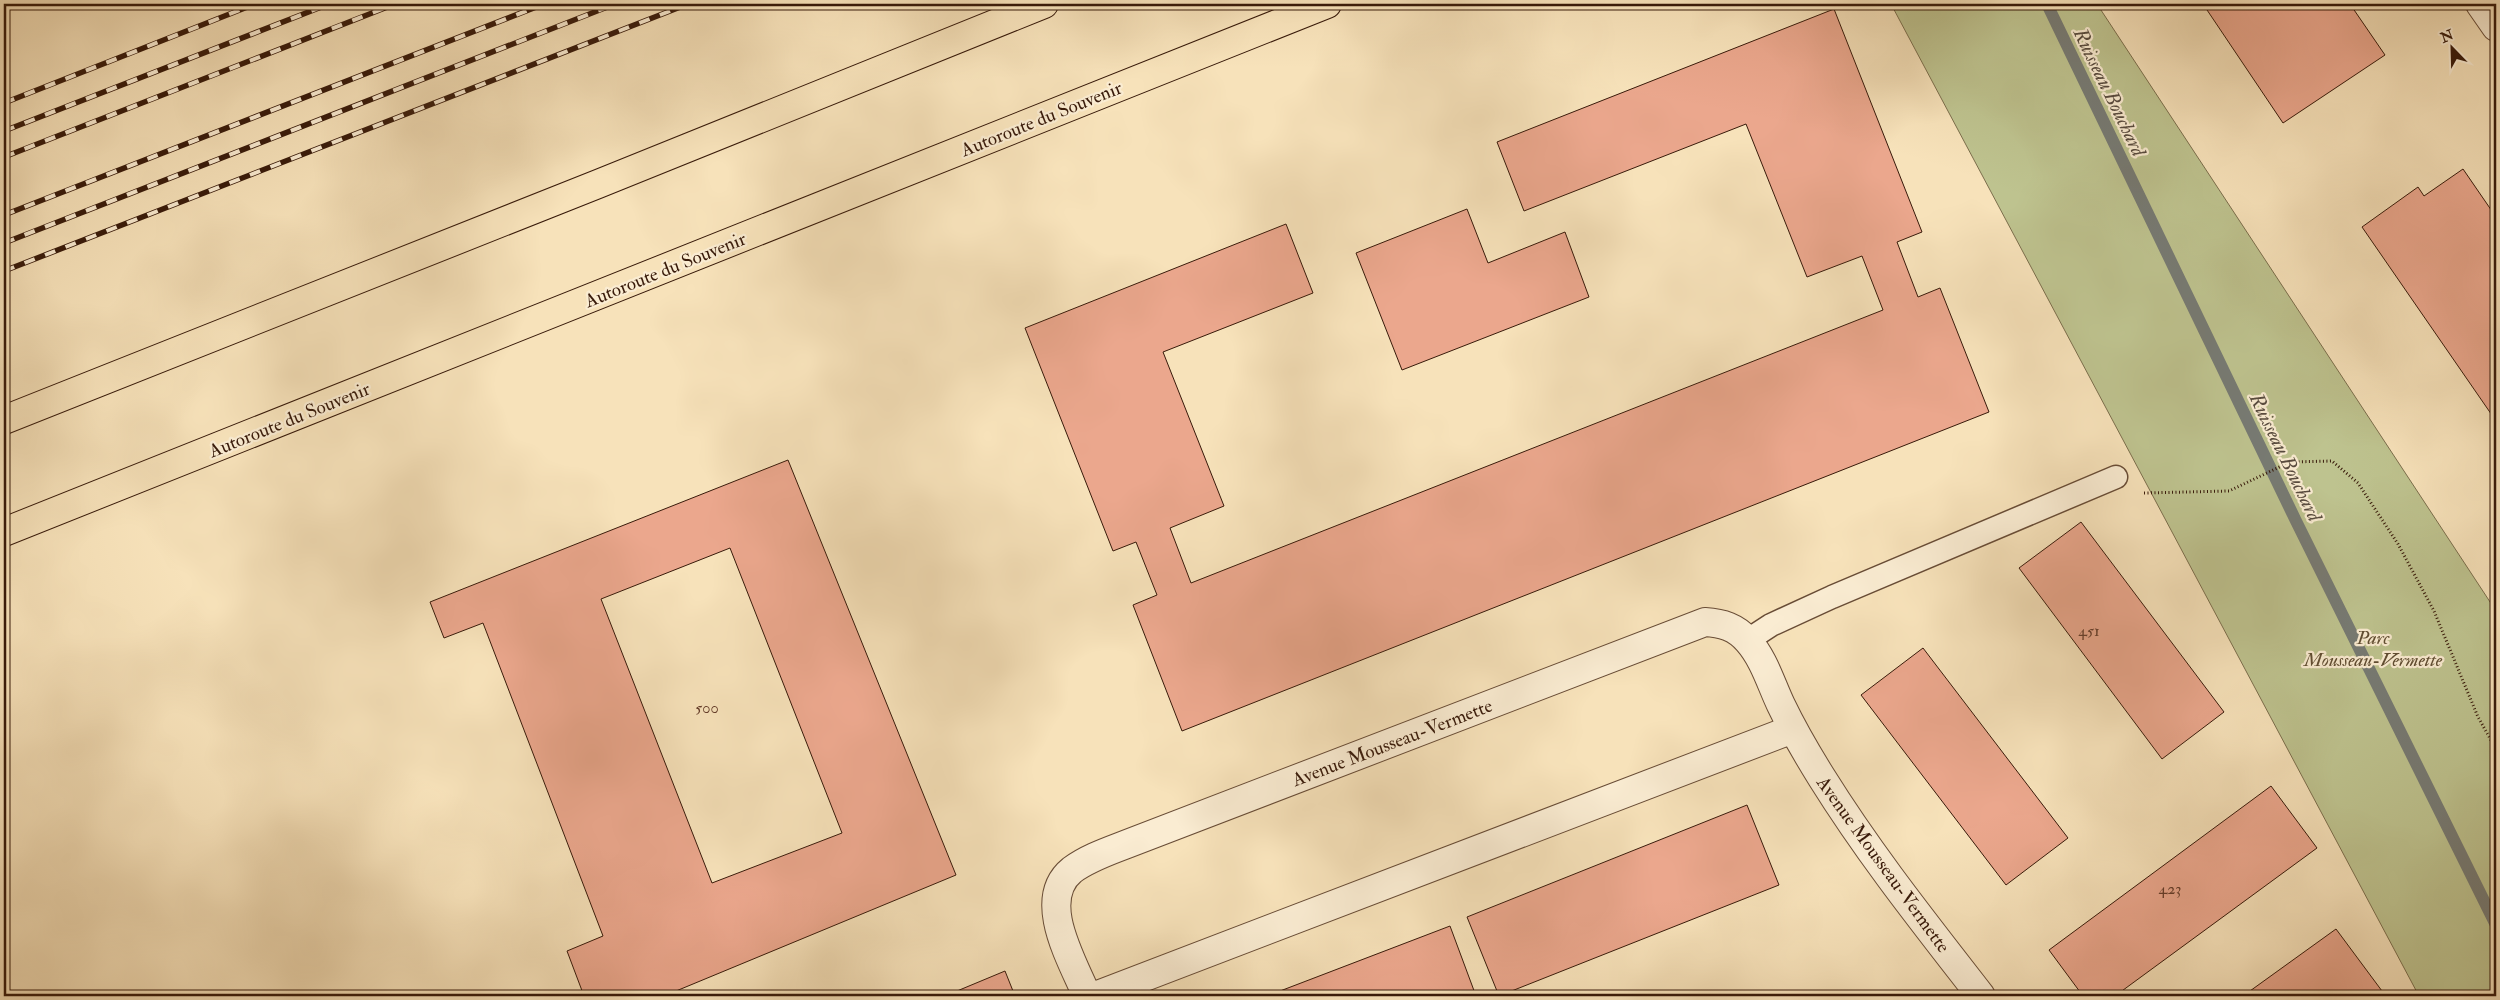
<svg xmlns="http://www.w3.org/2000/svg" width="2500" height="1000" font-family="'IM FELL Double Pica',serif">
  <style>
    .green { fill: #bec38f; stroke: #7b6e4c }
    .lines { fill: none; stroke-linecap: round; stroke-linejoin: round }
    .stream { stroke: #777b74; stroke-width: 12 }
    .building { fill: #eba78d; stroke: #381a0a; fill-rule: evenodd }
    .lane-casing { stroke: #684c36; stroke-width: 25 }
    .street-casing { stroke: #684c36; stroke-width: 30 }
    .highway-casing { stroke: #381a0a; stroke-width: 30 }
    .path { stroke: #381a0a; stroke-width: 3; stroke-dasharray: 1 2.5; stroke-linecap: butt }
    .lane { stroke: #faecd2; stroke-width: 22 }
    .street { stroke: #faecd2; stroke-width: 28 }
    .highway { stroke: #f7e2ba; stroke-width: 28 }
    .rail-casing { stroke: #381a0a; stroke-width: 5.5 }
    .rail { stroke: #faecd2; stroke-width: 4; stroke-dasharray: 11; stroke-linecap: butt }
    .labels { text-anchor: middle; stroke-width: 4.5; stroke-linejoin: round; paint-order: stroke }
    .number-label { font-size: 16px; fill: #653d2b }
    .street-label { font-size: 19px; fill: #381a0a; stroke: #faecd2 }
    .park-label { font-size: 19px; font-style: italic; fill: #604d32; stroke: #faecd2 }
    .water-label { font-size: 20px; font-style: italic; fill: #584b3f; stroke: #faecd2 }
  </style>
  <rect width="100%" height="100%" fill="#f7e2ba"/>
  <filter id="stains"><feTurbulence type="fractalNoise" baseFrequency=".004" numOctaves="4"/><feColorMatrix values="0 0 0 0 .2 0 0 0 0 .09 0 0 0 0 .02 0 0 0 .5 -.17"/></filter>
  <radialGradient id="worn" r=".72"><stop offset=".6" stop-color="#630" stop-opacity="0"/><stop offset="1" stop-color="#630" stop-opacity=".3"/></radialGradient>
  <path class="green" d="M1891,4H2097L2496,611V996H2419Z"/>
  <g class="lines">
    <path class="stream" d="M2047,4L2296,521L2496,925"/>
  </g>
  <path class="building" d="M2203,4H2350L2385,55L2283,123Z
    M1834,9L1922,232L1897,242L1918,297L1940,288L1989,412L1182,731L1133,605L1157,595L1136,542L1113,551L1025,328L1286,224L1313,293L1163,352L1224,506L1170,528L1191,583L1883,310L1862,256L1807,277L1746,124L1524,211L1497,142Z
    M2463,169L2496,217V421L2362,227L2418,187L2424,196Z
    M1467,209L1488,263L1565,232L1589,297L1402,370L1356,253Z
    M788,460L956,875L664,996H584L567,951L603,936L483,623L444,638L430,602ZM730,548L842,833L712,883L601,599Z
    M2081,522L2224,712L2162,759L2019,568Z
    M1923,648L2068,838L2006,885L1861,695Z
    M2271,786L2317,848L2115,996H2083L2049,950Z
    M1747,805L1779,885L1499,996L1467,917Z
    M1450,926L1476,996H1267Z
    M2336,929L2382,991L2375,996H2243Z
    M1005,971L1015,996H945Z"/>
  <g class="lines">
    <g class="lane-casing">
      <path id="lane" d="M1748,640L1771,625L1832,597L2116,477"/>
    </g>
    <g class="street-casing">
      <path id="street" d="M2480,4L2496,27
        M1087,996C1073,962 1035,900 1072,870C1088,858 1109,851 1127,844L1705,622C1722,623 1736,627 1748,641C1764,659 1771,684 1781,705C1793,730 1807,754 1822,778C1870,855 1926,925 1981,996
        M1095,996L1793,729"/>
    </g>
    <g class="highway-casing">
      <path id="highway" d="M4,420L598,184L1044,4
        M4,532L1327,4"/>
    </g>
    <path class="path" d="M2144,493L2229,491L2290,462L2332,461L2358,483L2398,544L2434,611L2478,717L2496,749"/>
    <use href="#lane" class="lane"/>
    <use href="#street" class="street"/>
    <use href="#highway" class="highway"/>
    <g class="rail-casing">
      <path id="rail" d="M4,103L255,4
        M4,131L329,4
        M4,157L395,4
        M4,215L544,4
        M4,243L615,4
        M4,271L688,4"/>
    </g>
    <use href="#rail" class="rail"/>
  </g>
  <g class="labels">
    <g class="number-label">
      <text x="2089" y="636">451</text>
      <text x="707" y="713">500</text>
      <text x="2170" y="894">423</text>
    </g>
    <g class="street-label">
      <text transform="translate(1041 118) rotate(-22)" y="7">Autoroute du Souvenir</text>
      <text transform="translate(665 269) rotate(-22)" y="7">Autoroute du Souvenir</text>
      <text transform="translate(289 419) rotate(-22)" y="7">Autoroute du Souvenir</text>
      <text transform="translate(1392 742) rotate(-21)" y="7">Avenue Mousseau-Vermette</text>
      <text transform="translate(1884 864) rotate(54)" y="7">Avenue Mousseau-Vermette</text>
    </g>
    <g class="park-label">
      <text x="2373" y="644">Parc<tspan x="2373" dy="22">Mousseau-Vermette</tspan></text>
    </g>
    <g class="water-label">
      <text transform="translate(2110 92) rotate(64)" y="7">Ruisseau Bouchard</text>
      <text transform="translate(2286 457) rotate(64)" y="7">Ruisseau Bouchard</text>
    </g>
  </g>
  <rect width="2500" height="1000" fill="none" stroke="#f7e2ba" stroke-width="20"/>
  <rect x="5" y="5" width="2490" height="990" fill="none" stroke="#381a0a" stroke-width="2.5"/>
  <rect x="10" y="10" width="2480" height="980" fill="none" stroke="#381a0a"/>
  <g transform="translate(2452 48) rotate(337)" stroke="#faecd2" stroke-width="4" paint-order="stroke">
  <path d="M0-4L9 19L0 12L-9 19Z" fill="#381a0a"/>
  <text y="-8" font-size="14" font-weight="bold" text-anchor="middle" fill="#381a0a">N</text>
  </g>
  <rect width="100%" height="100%" filter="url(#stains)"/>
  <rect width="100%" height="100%" fill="url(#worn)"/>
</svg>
